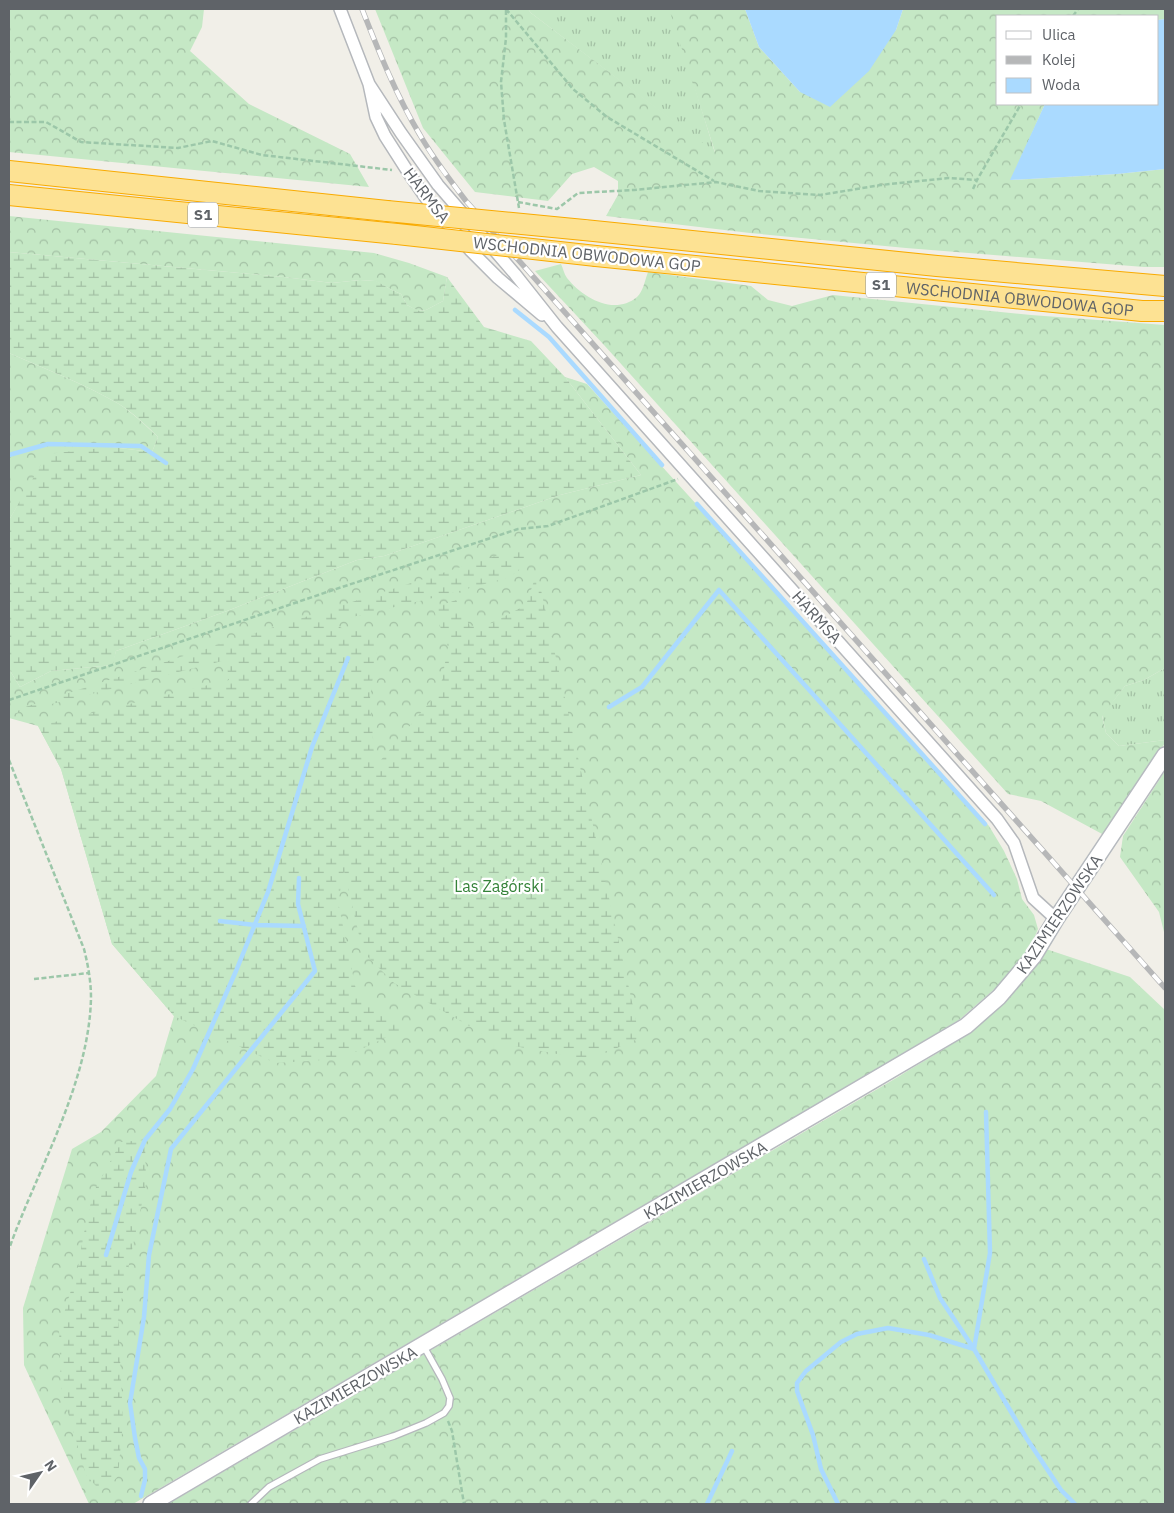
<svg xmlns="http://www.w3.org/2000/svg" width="1174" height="1513" font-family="'IBM Plex Sans',sans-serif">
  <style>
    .grass { fill: url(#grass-tufts) }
    .forest { fill: url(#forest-crowns) }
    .wetland { fill: url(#wetland-marsh) }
    .water { fill: #aadaff }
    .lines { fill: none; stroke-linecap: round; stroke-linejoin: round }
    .stream { stroke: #aadaff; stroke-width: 4.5 }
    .lane-casing { stroke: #b5b8bc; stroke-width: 8 }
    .street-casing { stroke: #b5b8bc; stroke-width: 14 }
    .secondary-casing { stroke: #b6babf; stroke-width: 18 }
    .highway-casing { stroke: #f9ab00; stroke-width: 22 }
    .path { stroke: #9cc7a9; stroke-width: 2.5; stroke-dasharray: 5 2.5; stroke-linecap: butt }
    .lane { stroke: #fff; stroke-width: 5.5 }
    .street { stroke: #fff; stroke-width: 11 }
    .secondary { stroke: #fff; stroke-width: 15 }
    .highway { stroke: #fde293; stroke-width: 20 }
    .rail-casing { stroke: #b6b7b8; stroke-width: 5.5 }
    .rail { stroke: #fff; stroke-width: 4; stroke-dasharray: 11; stroke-linecap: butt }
    .highway-bridge-casing { stroke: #f9ab00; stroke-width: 22; stroke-linecap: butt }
    .highway-bridge { stroke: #fde293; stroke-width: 20 }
    .labels { text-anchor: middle; stroke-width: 4.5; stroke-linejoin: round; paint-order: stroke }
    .shield { fill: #fff; stroke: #8f9295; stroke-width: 1 }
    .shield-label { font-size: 15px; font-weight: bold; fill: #5f6368 }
    .street-label { font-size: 16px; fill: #5f6368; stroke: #fff }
    .park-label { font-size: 16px; fill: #348238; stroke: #fff }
  </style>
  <defs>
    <pattern id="grass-tufts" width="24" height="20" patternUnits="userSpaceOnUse" patternTransform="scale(1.25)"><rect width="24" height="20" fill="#c5e8c5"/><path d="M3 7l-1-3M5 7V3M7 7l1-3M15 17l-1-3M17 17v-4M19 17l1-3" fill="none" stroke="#a3c0a4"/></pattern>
    <pattern id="forest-crowns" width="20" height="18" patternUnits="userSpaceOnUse" patternTransform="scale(1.25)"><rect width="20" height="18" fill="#c5e8c5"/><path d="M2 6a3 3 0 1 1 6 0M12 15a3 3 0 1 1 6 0" fill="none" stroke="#a3c0a4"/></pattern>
    <pattern id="wetland-marsh" width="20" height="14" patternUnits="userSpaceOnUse" patternTransform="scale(1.25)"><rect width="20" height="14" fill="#c5e8c5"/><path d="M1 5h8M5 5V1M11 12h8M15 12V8" fill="none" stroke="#a3c0a4"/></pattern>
  </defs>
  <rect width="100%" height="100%" fill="#f1efe8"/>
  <path class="grass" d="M528,9L671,10L715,153L531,13Z
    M1165,668V740L1119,746L1106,733L1102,715L1125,686L1144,680Z"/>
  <path class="forest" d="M9,9H204L202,27L190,51L249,104L350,154L369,187L9,152Z
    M375,9H528L531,13L715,152L669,9H745L759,47L800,92L896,30L903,9H1165V19L1158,20V16H998V104H1045L1011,180L1117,174L1165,169V267H1144L906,248L750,233L606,216L618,195V181L594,167L572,174L548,201L475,192L423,128Z
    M9,216L374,253L409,263L447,277L443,301L426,310L418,311L407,305L401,294L392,290L375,281L360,280L332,283L284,277L9,252Z
    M561,264C563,268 564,274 567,278C583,298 614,316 637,297C643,292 645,280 648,272L751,286L768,300L792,306L833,295L1031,315L1165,325V668L1144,680L1125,686L1102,716L1106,733L1119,746L1165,740V743L1104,835L1041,801L1008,794L604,345L535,271Z
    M9,353C46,369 84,384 119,404C133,413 146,426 158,437L152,452L111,447L18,505L9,520Z
    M565,377L587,384L989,826L1004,851L1017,879L1022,899L1034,915L1038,929L1032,943L1006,979L959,1020L890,1061L133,1504H89L24,1365L23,1308L72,1149L101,1132L156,1076L174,1016L112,944L61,769L38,726L9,718V669L20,687L51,671L112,665L116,651L227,611L357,560L384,556L560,495L641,475Z
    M1165,771V936L1159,912L1120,857L1123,836Z
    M1046,949L1130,977L1165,1010V1504H168L898,1077C931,1056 969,1037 997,1009C1016,991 1031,970 1046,949Z"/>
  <path class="wetland" d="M9,252L284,277L332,283L360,280L376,281L392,290L401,294L407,305L419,311L426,310L443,301L447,277L484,327L531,341L565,377L641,475L560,495L384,556L357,560L227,611L116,651L113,665L51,671L20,687L9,669V520L47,454L111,447L152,452L158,437C146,425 133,413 119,404C84,384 46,369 9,353Z
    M514,550L523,551L529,555L527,564L510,577L441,596L331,622L347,631H364L377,647L370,698L375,767L440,690L448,647L433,608L456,600L470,626L492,623L526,605L537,572L640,1038L589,1060L499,1043L394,983L363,952L344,871L338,902L356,990L402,1030L340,1059L275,1063L174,1016L112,944L61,769L38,726L229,680L226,660L12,714L25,707Z
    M145,1140L146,1184L118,1316L123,1421L118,1476L109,1486H96L86,1475L61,1388L59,1330L78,1267L84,1233L93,1193L121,1142Z"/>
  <path class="water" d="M745,9H903L896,30L869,71L830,107L800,92L759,47Z
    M1165,19V169L1117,174L1010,180L1045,104H1158V20Z"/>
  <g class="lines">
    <path class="stream" d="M515,310L549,337L662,465
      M9,455L48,444L141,446L166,463
      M697,504L985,824
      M609,707L642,687L719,590L994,895
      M220,921L255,925L304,926
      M106,1255L131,1172L145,1140L170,1109L193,1069L236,971L268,892L312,747L348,658
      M924,1259L940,1298L974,1349L1027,1439L1061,1490L1075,1504
      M974,1349L990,1253L986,1112
      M141,1496L145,1480V1469L139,1458L135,1438L130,1403L144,1317L149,1255L171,1149L315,971L298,904L299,878
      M707,1504L732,1451
      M838,1504L821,1469L813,1435L797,1391V1383L806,1371L841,1342L857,1334L888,1328L929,1335L974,1349"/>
    <g class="lane-casing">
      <path id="lane" d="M251,1504L269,1487L320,1459L394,1436L426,1423L444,1413L449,1406L450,1398L442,1379L423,1345"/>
    </g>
    <g class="street-casing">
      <path id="street" d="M340,9L369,84L376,117L385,136L408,172L428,201L470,250L498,278L542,315
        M369,84L401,133L438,185L515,274L557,327L997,819L1014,843L1033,898L1056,919"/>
    </g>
    <g class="secondary-casing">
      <path id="secondary" d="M151,1504L966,1026L999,997L1033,957L1056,919L1165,755"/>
    </g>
    <g class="highway-casing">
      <g id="highway">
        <path d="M9,171L387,211"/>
        <path d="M9,195L397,234"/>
        <path d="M584,230L937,266L1165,286"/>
        <path id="s1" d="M596,256L1142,311H1165"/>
      </g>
    </g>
    <path class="path" d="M506,9L573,89L607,117L714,181
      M506,10V38L501,82L504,120L519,208
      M1073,16L1078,9
      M9,122H46L81,142L178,148L212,141L262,155L392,170
      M973,189L977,180
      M518,202L557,209L578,193L634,190L716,182L759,191L820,195L881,185L948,178L977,180L1021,104
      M9,700L333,590L518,529L548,526L678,479
      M9,760L84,949C88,965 91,981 91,998C89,1084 37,1170 9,1249
      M34,979L89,973
      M448,1421L452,1431L464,1504"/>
    <use href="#lane" class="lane"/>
    <use href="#street" class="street"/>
    <use href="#secondary" class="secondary"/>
    <use href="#highway" class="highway"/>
    <g class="rail-casing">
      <path id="rail" d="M362,9C379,52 396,95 420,135C433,158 450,180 466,201L1165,988"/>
    </g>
    <use href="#rail" class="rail"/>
    <g class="highway-bridge-casing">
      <path id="highway-bridge" d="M387,211L584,230
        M397,234L596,256"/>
    </g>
    <use href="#highway-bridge" class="highway-bridge"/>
  </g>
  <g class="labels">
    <g class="shield">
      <rect x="188" y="202.5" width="30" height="25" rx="4"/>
      <rect x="866" y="272.5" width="30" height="25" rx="4"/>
    </g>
    <g class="shield-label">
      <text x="203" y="220">S1</text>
      <text x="881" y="290">S1</text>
    </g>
    <g class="street-label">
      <text transform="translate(427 195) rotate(53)" y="6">HARMSA</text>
      <text transform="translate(587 254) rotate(6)" y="6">WSCHODNIA OBWODOWA GOP</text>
      <text dy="6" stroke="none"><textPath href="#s1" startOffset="426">WSCHODNIA OBWODOWA GOP</textPath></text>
      <text transform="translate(817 617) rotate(48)" y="6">HARMSA</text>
      <text transform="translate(1059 914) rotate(-56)" y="6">KAZIMIERZOWSKA</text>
      <text transform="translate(705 1180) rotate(-30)" y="6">KAZIMIERZOWSKA</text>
      <text transform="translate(355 1385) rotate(-30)" y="6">KAZIMIERZOWSKA</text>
    </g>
    <g class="park-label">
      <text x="499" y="892">Las Zagórski</text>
    </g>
  </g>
  <rect width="1174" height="1513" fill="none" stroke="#5f6368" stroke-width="20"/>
  <rect x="996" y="15" width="162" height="90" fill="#ffffff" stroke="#bfc1c3"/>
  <rect x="1006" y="31" width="25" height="8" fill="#ffffff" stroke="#bfc1c3"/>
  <text x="1042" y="40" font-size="15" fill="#5f6368">Ulica</text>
  <rect x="1006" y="56" width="25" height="8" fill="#b6b7b8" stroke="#bfc1c3"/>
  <text x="1042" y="65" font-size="15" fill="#5f6368">Kolej</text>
  <rect x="1006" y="78" width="25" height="15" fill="#aadaff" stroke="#bfc1c3"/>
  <text x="1042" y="90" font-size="15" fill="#5f6368">Woda</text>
  <g transform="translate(40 1473) rotate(56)" stroke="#ffffff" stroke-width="4" paint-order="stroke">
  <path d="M0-4L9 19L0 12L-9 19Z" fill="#5f6368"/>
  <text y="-8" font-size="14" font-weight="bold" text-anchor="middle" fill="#5f6368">N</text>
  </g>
</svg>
